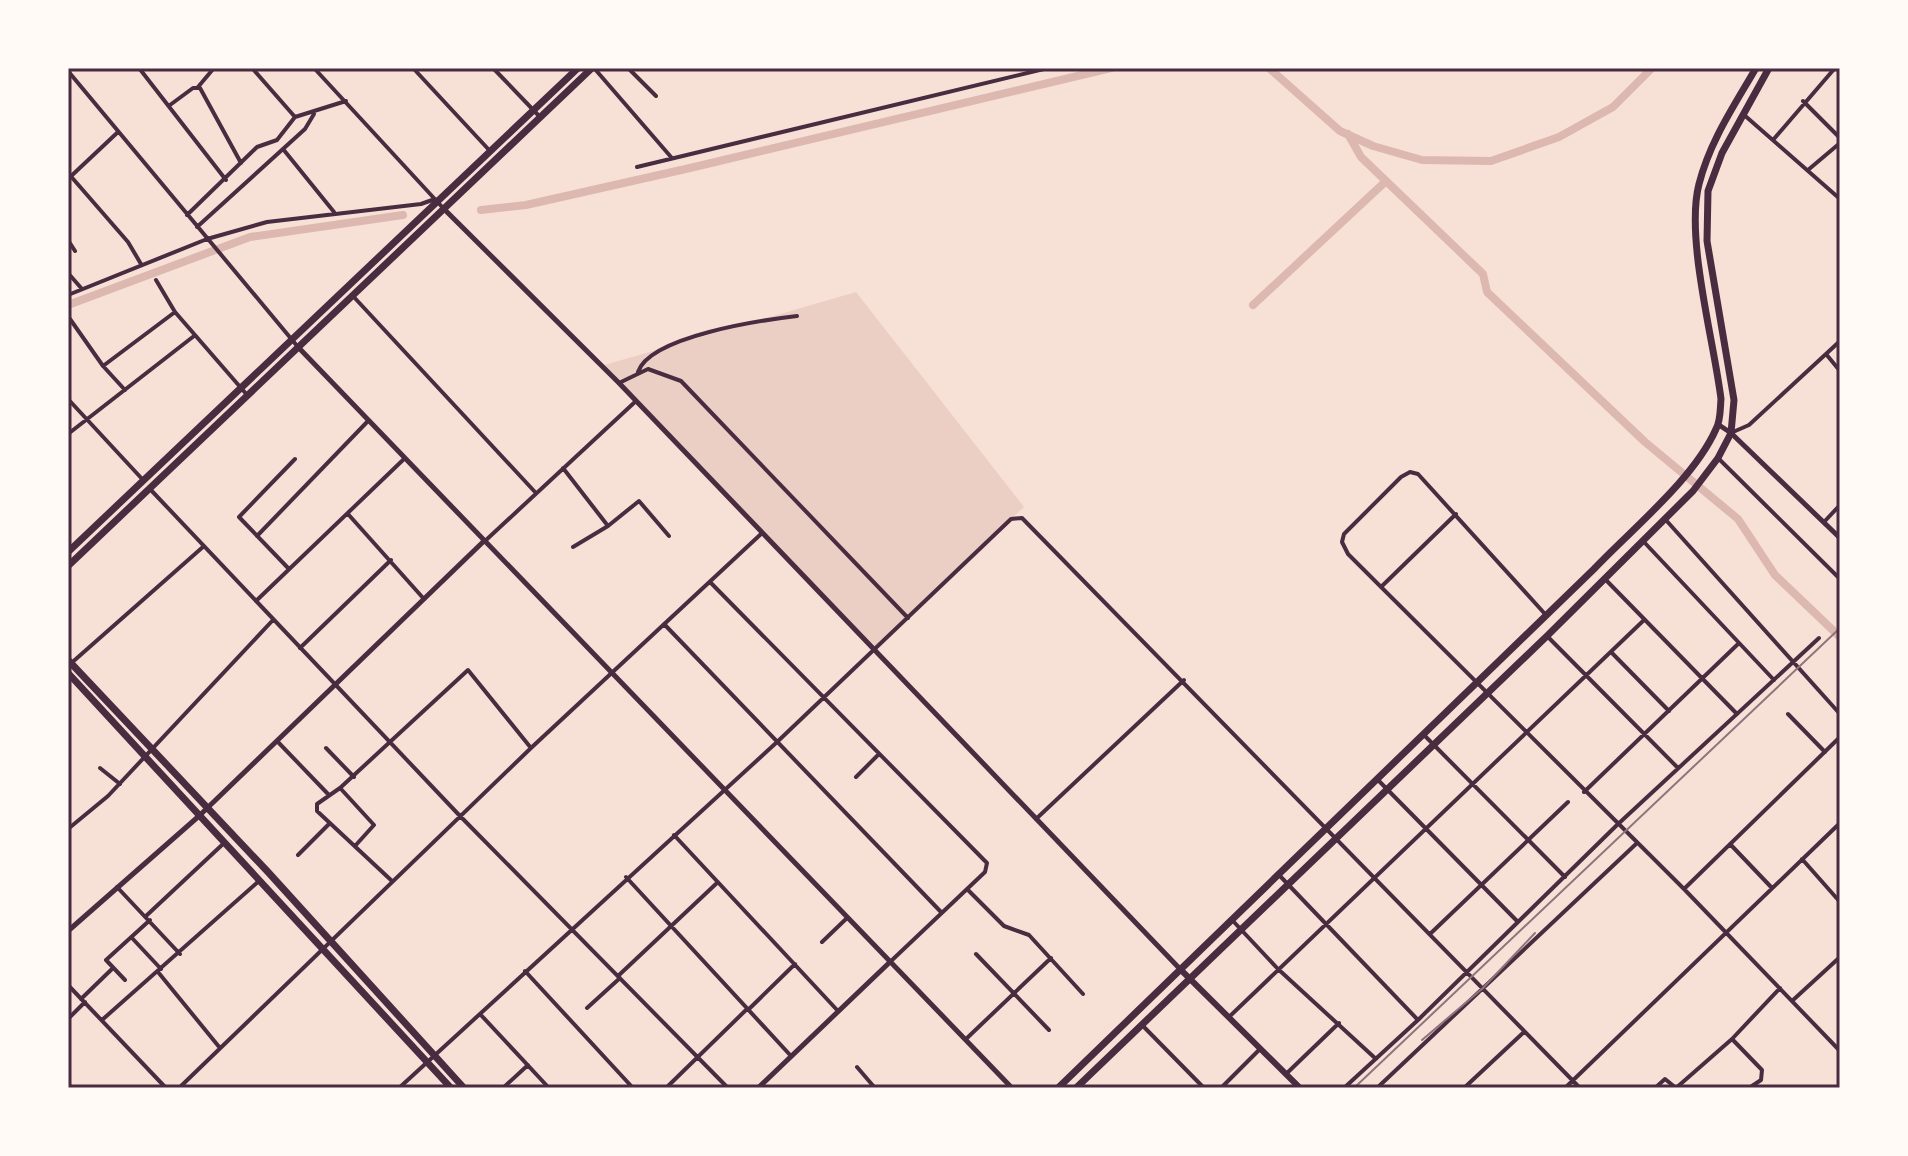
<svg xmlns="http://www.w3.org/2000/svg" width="1908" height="1156" font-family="'Work Sans',sans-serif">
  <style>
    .green { fill: #ebcfc5 }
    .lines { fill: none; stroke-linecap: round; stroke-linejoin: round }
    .canal { stroke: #dcb8b0; stroke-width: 8 }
    .minor { stroke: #4a2c40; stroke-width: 4 }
    .tertiary { stroke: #4a2c40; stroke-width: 5 }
    .secondary { stroke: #4a2c40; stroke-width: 6 }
    .primary { stroke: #4a2c40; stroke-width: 7 }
    .rail { stroke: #8f747c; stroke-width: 2 }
    .neatline { fill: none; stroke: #4a2c40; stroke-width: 3 }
  </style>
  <rect width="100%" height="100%" fill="#f7e1d7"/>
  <path class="green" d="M856,292L1024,507L872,649L601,366Z"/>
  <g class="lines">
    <path class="canal" d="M1269,68L1340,131L1373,146L1422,160L1491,161L1559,137L1613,107L1652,68
      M1348,134L1361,157L1483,274L1487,292L1645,442L1738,519L1775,575L1840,637
      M481,210L526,205L690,168L1111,68
      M68,305L250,237L403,215
      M1253,305L1385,182"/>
    <path class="minor" d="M139,68L226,180
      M252,68L295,117
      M314,68L444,209
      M413,68L490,151
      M493,68L541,118
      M594,68L671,157
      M628,68L656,96
      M68,71L298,347
      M198,87L214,68
      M1803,101L1840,138
      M170,105L193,88H200L241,163
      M1743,114L1840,199
      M1773,140L1835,68
      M283,149L334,212
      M637,167L1048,68
      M1808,170L1840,143
      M68,173L128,242L141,264
      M68,179L118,132
      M187,215L257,147L277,140L295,117L346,101
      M197,227L305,129L314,114
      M68,240L75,251
      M68,273L82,289
      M156,280L175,312L248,396
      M68,295L207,239L267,222L421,204L435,199
      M352,295L535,492
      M70,319L103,366
      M1826,354L1840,371
      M638,372C650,336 763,320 797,316
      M619,383L648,369L681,381L908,618
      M125,390L103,366L175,312
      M68,399L144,481
      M1733,432L1749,425L1840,341
      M68,434L194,336
      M1718,458L1840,579
      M563,468L608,526L573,547
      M149,488L460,816L728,1088
      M348,514L424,599
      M1665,519L1840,714
      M1824,522L1840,505
      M608,526L639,501L669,536
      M257,536L368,421
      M485,541L636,401
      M1644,542L1774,680
      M289,569L239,517L295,459
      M1604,578L1737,714
      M710,582L987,863L985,872L890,962
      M1381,587L1456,514
      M256,601L404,459
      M1545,614L1418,474L1410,472L1401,477L1344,534L1342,542L1348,554L1684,889L1840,1051
      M664,624L941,912
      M1547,636L1678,768
      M300,648L391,560
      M1612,653L1669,711
      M68,666L204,546
      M1788,714L1825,752
      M1423,734L1565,877
      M277,741L328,794
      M326,748L354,777
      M100,768L120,784
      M856,777L879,754
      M1377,779L1518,922
      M341,789L374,825L355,846
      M1584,792L1738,644
      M1036,819L1184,680
      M68,829L108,796L273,620
      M674,835L838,1011
      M1730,844L1772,888
      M298,855L330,823
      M1802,859L1840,902
      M1280,876L1418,1020
      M626,877L791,1056
      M392,881L317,811V804L340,788L468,670L531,748
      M117,887L180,954
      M967,889L1004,926L1029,935L1083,994
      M1684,889L1840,737
      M146,916L223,844
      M1233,921L1278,969L1376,1059
      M1430,934L1568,802
      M132,938L161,969
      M822,942L847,918
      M976,954L1049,1030
      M525,971L633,1088
      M158,972L220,1048
      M618,976L718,882
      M125,980L106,960L150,920
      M68,985L166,1088
      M81,999L113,968
      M1792,1001L1840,957
      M587,1008L620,978
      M748,1010L795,964
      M480,1014L549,1088
      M1229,1017L1643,621
      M68,1019L85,1002
      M102,1020L259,881
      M1142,1025L1204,1088
      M966,1039L1051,958
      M1732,1039L1762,1070L1761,1080L1749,1088
      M857,1067L875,1088
      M1286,1074L1339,1023
      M68,1084L72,1088
      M179,1088L531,748L761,534
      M399,1088L776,743L1011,519L1022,518L1580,1088
      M503,1088L528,1065
      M666,1088L747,1009
      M1221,1088L1260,1049
      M1344,1088L1418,1020L1617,825L1819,638
      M1377,1088L1636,844
      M1464,1088L1524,1032
      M1565,1088L1840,823
      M1655,1088L1665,1079L1676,1088
      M1676,1088L1732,1039L1780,988"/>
    <path class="tertiary" d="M444,209L619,383L1180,969
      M298,347L1012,1088
      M1719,425L1731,433L1840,538
      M68,931L199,816L484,541
      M758,1088L890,962"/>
    <path class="secondary" d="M1180,969L1300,1088"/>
    <path class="primary" d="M68,552L578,68
      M68,566L592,68
      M68,660L268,872L464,1088
      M68,673L451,1088
      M1058,1088L1594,569C1632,529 1694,479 1716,429C1721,420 1720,409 1721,399C1714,341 1685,238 1699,184C1710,141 1734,106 1756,68
      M1076,1088L1547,636L1693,491L1718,458L1731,433L1734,400L1707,241L1708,191L1722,153L1769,68"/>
    <path class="rail" d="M1422,1040L1483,988L1535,933
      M1354,1088L1840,628"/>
  </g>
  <rect width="1908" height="1156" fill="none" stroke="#fffaf5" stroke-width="140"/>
  <rect x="70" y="70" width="1768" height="1016" class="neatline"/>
</svg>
